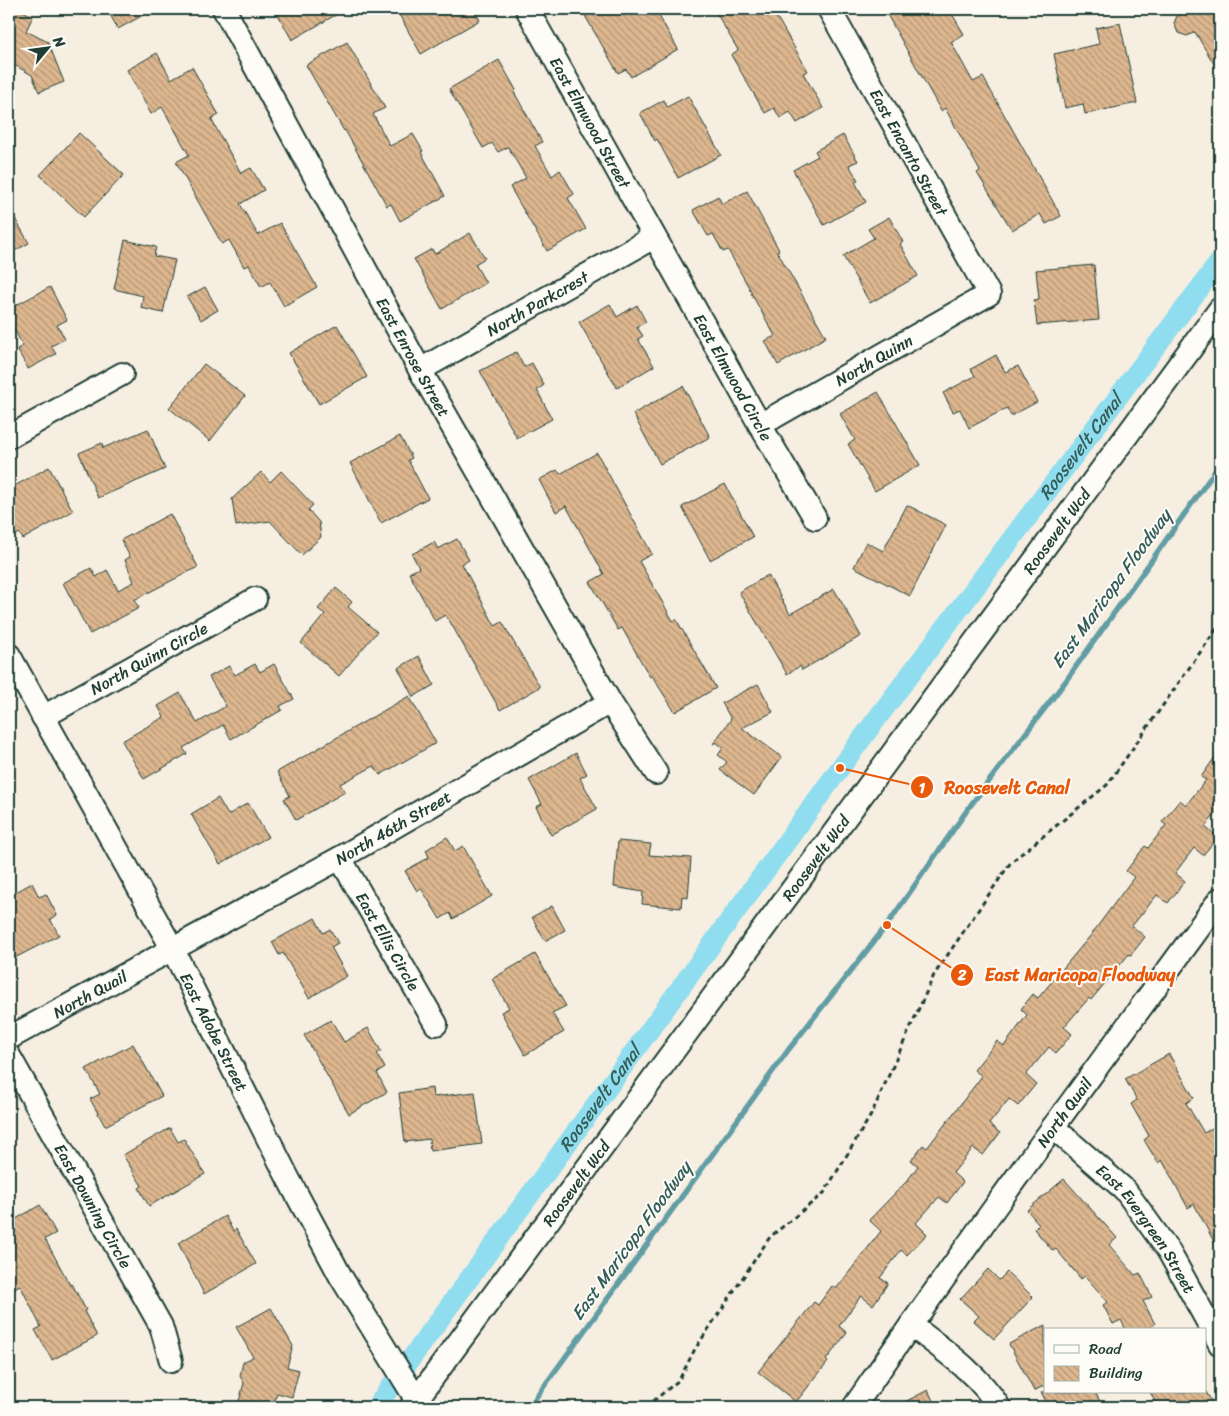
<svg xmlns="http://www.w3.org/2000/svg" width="1229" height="1416" font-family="Sriracha,sans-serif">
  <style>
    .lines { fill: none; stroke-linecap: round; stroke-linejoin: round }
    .stream { stroke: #629da4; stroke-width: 5.5 }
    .canal { stroke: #8fddee; stroke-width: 20 }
    .building { fill: url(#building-back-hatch); stroke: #1f3d34 }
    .minor-casing { stroke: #1f3d34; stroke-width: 26 }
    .path { stroke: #1f3d34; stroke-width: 3; stroke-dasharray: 5 4; stroke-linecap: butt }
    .minor { stroke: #fdfcf7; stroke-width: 22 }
    .labels { text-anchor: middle; stroke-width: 4; stroke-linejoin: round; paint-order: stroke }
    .street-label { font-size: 16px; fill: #1f3d34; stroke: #fdfcf7 }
    .water-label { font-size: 18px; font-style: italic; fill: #355d59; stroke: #fdfcf7 }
    .leader { fill: none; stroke: #e8590c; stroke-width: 2 }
    .callout-dot { fill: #e8590c; stroke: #fdfcf7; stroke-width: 2 }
    .mark-label { font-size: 15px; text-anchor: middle; font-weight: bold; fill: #fff }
    .callout-label { font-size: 18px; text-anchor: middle; font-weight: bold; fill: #e8590c; stroke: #fdfcf7; stroke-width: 4; stroke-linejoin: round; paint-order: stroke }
  </style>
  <defs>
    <pattern id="building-back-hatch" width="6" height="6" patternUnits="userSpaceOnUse" patternTransform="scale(1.25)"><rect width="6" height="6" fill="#deb78f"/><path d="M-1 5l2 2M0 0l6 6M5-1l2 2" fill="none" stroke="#b39676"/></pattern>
  </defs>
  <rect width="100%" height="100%" fill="#f7eee2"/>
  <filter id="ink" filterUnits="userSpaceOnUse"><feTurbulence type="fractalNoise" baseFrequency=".02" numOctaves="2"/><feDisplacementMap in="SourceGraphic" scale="10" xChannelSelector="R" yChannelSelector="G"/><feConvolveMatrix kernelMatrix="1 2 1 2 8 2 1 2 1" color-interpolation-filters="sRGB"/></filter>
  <g filter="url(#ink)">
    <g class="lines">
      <path class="stream" d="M529,1407L789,1049L887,925L970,806L1065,682L1220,464"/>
      <path class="canal" id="s1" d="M376,1407L840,768L1220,261"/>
    </g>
    <path class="building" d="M9,9H18L33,16L26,31L48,42L64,82L39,92L32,75L9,62Z
      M107,9H154L118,29Z
      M275,9H346L292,40Z
      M396,9H473L480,20L421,54Z
      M594,9H655L678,49L631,77L626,69L618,73L584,14Z
      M714,9H772L808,71L803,73L823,108L797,123L790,112L780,118L774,108L765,113L731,55L738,50Z
      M884,9H949L964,34L951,42L973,82L983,77L1061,216L1046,224L1040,214L1012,230L977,173L980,171L945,108L941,111Z
      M1194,9H1220V74L1195,32L1187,36L1178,33L1174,23L1177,16Z
      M1120,23L1137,103L1085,114L1083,104L1065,108L1054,54L1099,44L1096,28Z
      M347,42L385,108L373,114L390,146L413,134L423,151L421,152L445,196L400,221L391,204L387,206L345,130L344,131L306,65Z
      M157,53L171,79L192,67L219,115L211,119L241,173L251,168L264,190L240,204L258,235L280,223L317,287L284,306L270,282L261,287L249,265L244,267L229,240L222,244L176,162L189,155L162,107L151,114L127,70Z
      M499,60L516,90L514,92L542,142L535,146L552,176L560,170L574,194L568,198L586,229L547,251L510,187L526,178L508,147L498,152L492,143L483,148L449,89Z
      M688,96L721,155L678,178L657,139L655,141L640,113L664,100L667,107Z
      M79,133L124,175L84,217L40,175Z
      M843,135L858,161L849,165L858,180L855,182L866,202L824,225L793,170L818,156L815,151Z
      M747,191L779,250L777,251L826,337L778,365L765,341L775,336L751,293H752L728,250L723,252L713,234L708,236L693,210L718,196L722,204Z
      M9,208L29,243L9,254Z
      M889,217L903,242L900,244L918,276L870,303L843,256L874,238L868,229Z
      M470,233L485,258L475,264L486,283L442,309L414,259L432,249L435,254Z
      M125,240L156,247L154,256L175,260L163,313L141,308L143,296L114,289Z
      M1094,265L1099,320L1037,325L1034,300L1039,299L1036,270Z
      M50,287L67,320L57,325L65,339L51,346L56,354L28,369L17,349L23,346L9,320V309Z
      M205,287L218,310L201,320L187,297Z
      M610,304L617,317L637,305L646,322L637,327L643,336L638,339L654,366L617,388L579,322Z
      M337,325L367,377L319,404L289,353Z
      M516,352L524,367L532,363L544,385L537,390L552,419L517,438L480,371Z
      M996,355L1005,372L1018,366L1037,402L1011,416L1007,408L969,428L960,409L953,412L943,393L975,376L971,369Z
      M204,364L245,396L210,441L169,408Z
      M683,386L710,437L660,464L633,414Z
      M878,392L920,465L875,491L848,444L855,440L840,414Z
      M148,429L165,469L98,498L79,453L102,443L103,448Z
      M400,436L412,458L408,460L428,498L381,523L350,463Z
      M597,453L652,554L639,561L673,621L676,619L716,688L675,712L652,676L650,677L622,628L618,630L590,582L604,574L566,506L556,512L539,480L557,470L560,474Z
      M49,467L73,511L23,539L19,533L9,539V489Z
      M281,471L313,505L308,510L319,522L321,537L302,555L270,521L236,526L232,499L261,472L270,482Z
      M725,484L753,537L710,560L682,507Z
      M907,505L946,525L910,596L854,567L866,542L883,551Z
      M170,514L198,567L134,600L139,608L90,634L63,583L91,568L96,577L107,570L118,590L134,582L125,560L130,557L121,540Z
      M457,539L469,560L462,564L495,626L502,622L540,687L500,710L449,620L445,615L435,621L409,573L419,568L412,554L434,542L438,549Z
      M768,575L790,614L834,589L861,636L802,670L800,666L787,674L739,592Z
      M336,588L352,602L348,607L377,632L339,676L301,643L325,614L318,609Z
      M419,656L434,685L413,697L398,668Z
      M255,664L260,672L274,664L294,699L280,706L282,710L231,739L223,725L183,748L187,754L144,779L122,741L164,717L158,706L180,693L197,723L226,706L209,677L229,666L235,675Z
      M758,684L773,712L742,728L782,757L754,795L720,770L727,762L718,755L723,748L716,742L713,744L731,719L722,703Z
      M409,696L436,743L380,775L374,766L340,784L345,792L296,820L284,799L290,796L277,772Z
      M1220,750V808L1205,827L1218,837L1203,855L1194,848L1175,873L1185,881L1168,903L1157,895L1132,926L1145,937L1131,955L1129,954L1091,1000L1089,998L1064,1027L1072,1034L1056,1053L1049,1047L1026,1075L1036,1084L1018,1106L1009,1099L989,1124L1000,1133L983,1155L973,1148L953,1173L963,1182L947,1203L939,1197L916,1223L927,1234L907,1255L901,1250L880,1278L888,1283L873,1305L861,1296L839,1326L847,1333L826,1360L828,1362L796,1402L758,1372L814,1302L818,1305L832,1286L836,1289L881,1231L869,1220L907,1181L918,1166L911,1160L923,1145L927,1148L982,1076L974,1070L997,1041L1004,1046L1027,1015L1021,1009L1033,994L1038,998L1091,935L1134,877L1126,871L1145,846L1148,848L1166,825L1162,822L1180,800L1186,805L1206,780L1201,777Z
      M576,753L587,774L580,778L597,809L551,835L536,807L542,804L529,780Z
      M218,798L228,815L248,803L268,837L220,864L191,814Z
      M447,837L455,851L463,846L492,896L453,919L450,913L440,919L421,888L417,891L405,871L429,857L426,850Z
      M618,841L651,844L649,855L691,858L688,898L682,896L681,908L642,904L643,892L614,887Z
      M32,883L39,897L46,894L57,915L50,919L59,935L9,961V896Z
      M552,906L565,930L545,941L532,917Z
      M315,918L323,933L330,929L338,943L331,947L347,976L309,998L283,953L279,955L272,942Z
      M535,954L566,1006L552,1013L564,1032L525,1055L501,1012L509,1008L492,979Z
      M331,1020L344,1042L368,1028L381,1051L377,1054L385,1068L377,1073L387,1092L349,1114L304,1035Z
      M133,1044L162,1096L105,1126L90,1099L100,1094L86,1069Z
      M1169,1054L1194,1098L1186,1103L1204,1133L1220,1123V1253L1194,1204L1188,1208L1162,1160L1158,1163L1144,1140L1149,1136L1131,1104L1137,1100L1125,1079Z
      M432,1088L433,1097L475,1092L482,1144L430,1151L429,1139L405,1142L399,1093Z
      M170,1128L178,1142L184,1139L205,1174L149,1206L139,1188L142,1186L123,1155Z
      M1064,1179L1117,1238L1109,1245L1135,1275L1140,1273L1152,1297L1143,1301L1155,1324L1146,1330H1126L1121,1320L1113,1324L1103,1305L1108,1302L1085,1276L1081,1279L1056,1249L1053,1251L1034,1229L1039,1224L1027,1210Z
      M40,1205L56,1233L45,1239L70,1285L72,1284L86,1310L84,1311L97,1336L52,1360L35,1330L41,1327L20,1285L9,1291V1223Z
      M225,1216L233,1231L236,1229L256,1264L204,1294L178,1243Z
      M988,1269L999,1280L1007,1272L1033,1297L994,1339L974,1321L979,1316L960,1299Z
      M271,1308L293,1346L287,1367L299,1370L292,1397L277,1393L274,1404L267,1407H247L238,1405L244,1383L240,1376L243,1362L253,1357L236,1327Z
      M1045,1325V1385L1034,1391L1009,1344Z
      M928,1390L936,1407H895Z
      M1041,1392H1095L1103,1407H1049Z
      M1150,1392H1206L1215,1407H1158Z"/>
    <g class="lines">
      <g class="minor-casing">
        <g id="minor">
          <path id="s2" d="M224,9L420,370L610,702L656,773"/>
          <path id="s3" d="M527,9L760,425L815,518"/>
          <path id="s4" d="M420,370L654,237"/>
          <path id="s5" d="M760,425L989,294L829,9"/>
          <path d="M9,437L122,374"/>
          <path id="s6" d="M9,655L172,948L289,1180L341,1277L421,1407"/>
          <path id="s7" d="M43,717L255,599"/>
          <path id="s8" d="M340,858L436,1024"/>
          <path id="s9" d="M9,1038L340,858L610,702"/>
          <path id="s10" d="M9,1056L161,1326L171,1361"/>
          <path id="s11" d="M1053,1127L1125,1190L1168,1250L1220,1344"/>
          <path d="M911,1325C942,1349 978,1373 999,1407"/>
          <path id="s12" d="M411,1407L1220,309"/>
          <path id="s13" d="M854,1407C972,1235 1097,1068 1220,899"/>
        </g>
      </g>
      <path class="path" d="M646,1407L679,1380L695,1349L770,1237L824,1193L871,1115L934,975L1011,862L1107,785L1220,624"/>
      <use href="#minor" class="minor"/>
    </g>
  </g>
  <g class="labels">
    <g class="street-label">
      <text dy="6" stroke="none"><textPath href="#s3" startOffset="130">East Elmwood Street</textPath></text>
      <text transform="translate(909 152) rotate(61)" y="6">East Encanto Street</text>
      <text dy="6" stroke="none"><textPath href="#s4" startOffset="135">North Parkcrest</textPath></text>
      <text dy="6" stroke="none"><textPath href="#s2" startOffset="396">East Enrose Street</textPath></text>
      <text dy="6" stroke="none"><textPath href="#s5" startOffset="131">North Quinn</textPath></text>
      <text dy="6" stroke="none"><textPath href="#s3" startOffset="422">East Elmwood Circle</textPath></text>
      <text dy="6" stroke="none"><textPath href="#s12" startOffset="1088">Roosevelt Wcd</textPath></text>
      <text dy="6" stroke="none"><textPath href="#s7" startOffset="121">North Quinn Circle</textPath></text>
      <text dy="6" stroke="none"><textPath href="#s9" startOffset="438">North 46th Street</textPath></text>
      <text dy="6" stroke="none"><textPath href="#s12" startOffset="682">Roosevelt Wcd</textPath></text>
      <text dy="6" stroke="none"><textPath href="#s8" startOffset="96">East Ellis Circle</textPath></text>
      <text dy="6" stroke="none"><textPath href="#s9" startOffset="92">North Quail</textPath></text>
      <text dy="6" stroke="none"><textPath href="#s6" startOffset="429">East Adobe Street</textPath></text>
      <text dy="6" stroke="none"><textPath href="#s13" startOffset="362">North Quail</textPath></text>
      <text dy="6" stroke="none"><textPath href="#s12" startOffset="278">Roosevelt Wcd</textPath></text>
      <text dy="6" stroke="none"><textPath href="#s10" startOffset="172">East Downing Circle</textPath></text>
      <text dy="6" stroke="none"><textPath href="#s11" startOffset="139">East Evergreen Street</textPath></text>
    </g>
    <g class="water-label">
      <text dy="6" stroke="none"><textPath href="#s1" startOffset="1191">Roosevelt Canal</textPath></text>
      <text transform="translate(1111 589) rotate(-54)" y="6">East Maricopa Floodway</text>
      <text dy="6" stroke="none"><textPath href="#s1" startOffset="381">Roosevelt Canal</textPath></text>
      <text transform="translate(631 1241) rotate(-54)" y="6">East Maricopa Floodway</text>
    </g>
  </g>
  <path class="leader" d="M840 768L922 787M887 925L962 975"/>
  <g class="callout-dot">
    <circle cx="840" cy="768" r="5"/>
    <circle cx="887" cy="925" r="5"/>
    <circle cx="922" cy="787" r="12"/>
    <circle cx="962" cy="975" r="12"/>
  </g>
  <g class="mark-label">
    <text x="922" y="793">1</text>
    <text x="962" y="980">2</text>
  </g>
  <g class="callout-label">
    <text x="1007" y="794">Roosevelt Canal</text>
    <text x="1080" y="981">East Maricopa Floodway</text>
  </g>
  <rect width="1229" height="1416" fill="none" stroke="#fdfcf7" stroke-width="30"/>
  <rect x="15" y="15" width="1199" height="1386" fill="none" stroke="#1f3d34" stroke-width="2" filter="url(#ink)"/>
  <rect x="1044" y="1328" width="162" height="65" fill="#fdfcf7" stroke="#a4b0a9"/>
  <rect x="1054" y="1345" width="25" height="8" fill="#fdfcf7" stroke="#a4b0a9"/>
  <text x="1089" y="1354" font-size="15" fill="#1f3d34">Road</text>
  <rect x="1054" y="1366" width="25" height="15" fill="url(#building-back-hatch)" stroke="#a4b0a9"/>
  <text x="1089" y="1378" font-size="15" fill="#1f3d34">Building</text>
  <g transform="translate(48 48) rotate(61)" stroke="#fdfcf7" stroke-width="4" paint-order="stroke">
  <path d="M0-4L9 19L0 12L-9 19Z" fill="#1f3d34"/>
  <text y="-8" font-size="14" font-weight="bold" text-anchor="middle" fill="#1f3d34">N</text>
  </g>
</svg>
